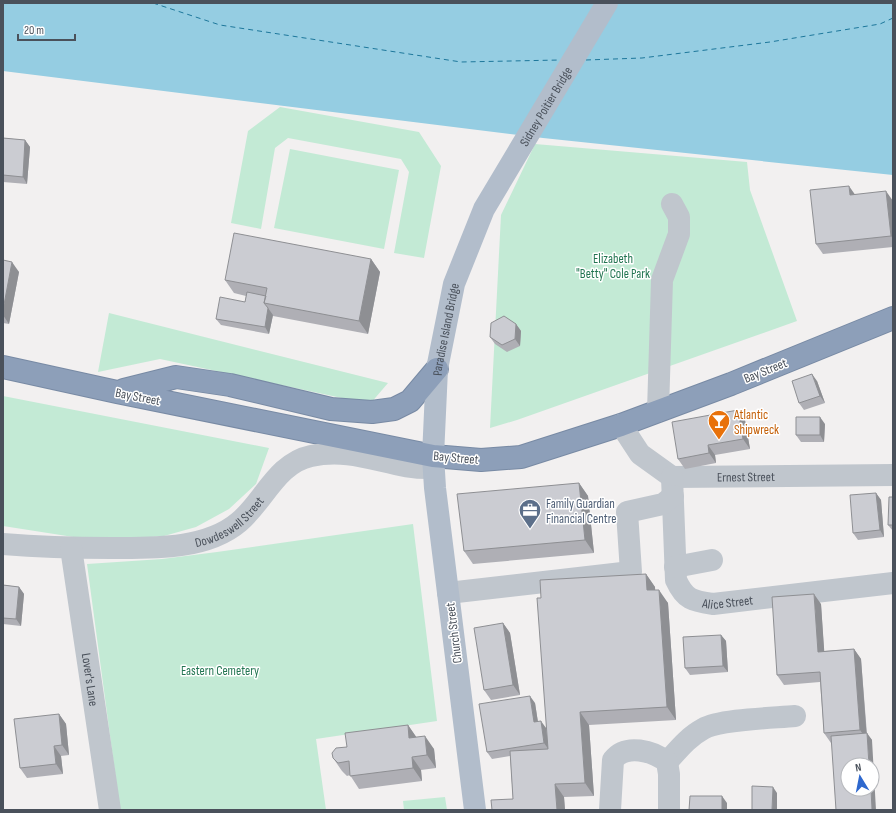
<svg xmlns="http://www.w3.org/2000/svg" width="896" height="813" font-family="'Sofia Sans Condensed',sans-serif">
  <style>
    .green { fill: #c3ead5 }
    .water { fill: #95cde2 }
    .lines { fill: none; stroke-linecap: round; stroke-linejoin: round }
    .ferry { stroke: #1d779b; stroke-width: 1; stroke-dasharray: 5 4; stroke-linecap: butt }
    .highway-casing { stroke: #788aa4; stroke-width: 24 }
    .minor { stroke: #c0c6cd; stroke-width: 22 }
    .major { stroke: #b2bdcb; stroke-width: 22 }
    .highway { stroke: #8d9fb9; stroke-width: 22 }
    .wall { fill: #afafb5 }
    .shaded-wall { fill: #8e8f93 }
    .building { fill: #cbccd2; stroke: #8e8f93 }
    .labels { text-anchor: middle; stroke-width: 3; stroke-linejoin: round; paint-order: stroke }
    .street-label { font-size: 13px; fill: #4a515b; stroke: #fff }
    .park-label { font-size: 13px; fill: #227551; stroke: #fff }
    .food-label { font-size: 13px; fill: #c56008; stroke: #fff; text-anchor: start }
    .service-label { font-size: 13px; fill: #4e5e75; stroke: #fff; text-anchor: start }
  </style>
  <rect width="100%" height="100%" fill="#f2f0f0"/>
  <path class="green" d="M280,107L419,132L441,166L424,258L394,253L409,172L401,159L288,138L275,148L261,229L231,223L248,131Z
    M535,144L747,162L750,190L797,321L517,420L490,428L501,215Z
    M290,149L399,170L384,249L274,228Z
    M109,313L388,383L370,404L160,359L98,372Z
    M3,396L269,448L256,484L229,509L196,527L164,536L99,541L3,526Z
    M413,524L437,721L316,739L326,810H120L87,564L162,559L217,552Z
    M445,797L447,810H404L403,801Z"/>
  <path class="water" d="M3,3H893V175L543,138L3,71Z"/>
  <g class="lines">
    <path class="ferry" d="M153,3L220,25L461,62L560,60
      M586,60L642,58L770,42L880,24L893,18"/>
    <g class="highway-casing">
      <path id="highway" d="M3,367L117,392L433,456L481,460L521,457L621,425L731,384L893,318
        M124,390L176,377L230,385L331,409L372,412L394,409L410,401L437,369"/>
    </g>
    <g class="minor">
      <path d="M658,411L662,280L679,234V217L672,204"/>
      <path id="s1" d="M621,425L640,454L672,477L893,475"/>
      <path id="s2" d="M672,477L676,580C685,600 693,601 713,604L893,583"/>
      <path id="s3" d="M3,544C39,547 75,548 111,548C152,548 206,550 239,522C264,501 277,463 311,456C357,446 391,470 433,468"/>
      <path id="s4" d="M71,548L110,810"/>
      <path d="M675,567L712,560"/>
      <path d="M448,593L631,572L627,512L663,504L673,496"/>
      <path d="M667,762C678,750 688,737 703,729C720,719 774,718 795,716"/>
      <path d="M610,810L613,760C626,743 653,751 667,762L669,774V810"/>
    </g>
    <path class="major" id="s5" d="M475,810L435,488L433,456L437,369L454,284L484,209L607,3"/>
    <use href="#highway" class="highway"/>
  </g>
  <path class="wall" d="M3,138L25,140L30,147L27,184L3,182Z
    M854,194L893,201V247L823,254L816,244Z
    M371,259L380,272L368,334L273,316V315L269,334L221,325L216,319L245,302L246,296L234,293L225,280Z
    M3,260L19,272L9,324L3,323Z
    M516,324L521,331L520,346L507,352L495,344L490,337Z
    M817,381L825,403L804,410L799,403Z
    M738,410L745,420L750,449L715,455L716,463L685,469L678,459Z
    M825,424L824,442H801L796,435Z
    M579,483L588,496L594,553L473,564L464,551Z
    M876,493L881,500L884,537L858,540L853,533Z
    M893,497V531L888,525Z
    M646,574L655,587V590L668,603L676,720L589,725L594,796L564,797L565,810H492L513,799L510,756L492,759L487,752L535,703L538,722L546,728L547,735L541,598Z
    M3,585L19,587L24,594L21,626L3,624Z
    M821,604L824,651L854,649L861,659L867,734L872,740L831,743L824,733L820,682L784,685L777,675Z
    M503,623L510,633L520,695L491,700L484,690Z
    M721,635L726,641L728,672L690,675L685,668Z
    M59,714L66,724L69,755L61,756L63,774L27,778L20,768Z
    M408,725L416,737L434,749L436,768L421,770L422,781L359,789L350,775L347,776L342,771L333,758L347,747Z"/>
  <path class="shaded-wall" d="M25,140L30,147L27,184L23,177Z
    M849,186L856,196L850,195Z
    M886,191L893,201V239L891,236Z
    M371,259L380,272L368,334L359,321Z
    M12,262L19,272L9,324L3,315V310Z
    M268,308L273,315L269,334L265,327Z
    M516,324L521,331L520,346L515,339Z
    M812,374L817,381L825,403L820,396Z
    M738,410L745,420L750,449L743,439Z
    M820,417L825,424L824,442L820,435Z
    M708,445L715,455L716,463L709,453Z
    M579,483L588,496L594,553L585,540Z
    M876,493L881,500L884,537L880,530Z
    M646,574L655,587L656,603L647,590Z
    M19,587L24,594L21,626L16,619Z
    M659,590L668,603L676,720L667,707Z
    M814,594L821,604L825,662L818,652Z
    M503,623L510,633L520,695L513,685Z
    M721,635L726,641L728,672L723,666Z
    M854,649L861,659L867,740L860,730Z
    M530,696L535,703L539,729L534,722Z
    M580,712L589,725L594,796L585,783Z
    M59,714L66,724L69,755L62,745Z
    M541,721L546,728L549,750L544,743Z
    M408,725L417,738H409Z
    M867,733L872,740L876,810H872L871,789H872V765H869Z
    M425,736L434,749L436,768L427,755Z
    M54,746L61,756L63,774L56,764Z
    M412,757L421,770L422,781L413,768Z
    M555,784L564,797L565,810H557Z
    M773,787L777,793V810H772Z
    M722,796L727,803V810H722Z"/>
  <path class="building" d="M3,138L25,140L23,177L3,175Z
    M849,186L850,195L886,191L891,236L816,244L810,190Z
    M234,233L371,259L359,321L264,303L267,288L225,280Z
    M3,260L12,262L3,310Z
    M247,292L266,296L264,303L268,308L265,327L216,319L220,297L245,302Z
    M504,316L516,324L515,339L502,345L490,337L491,323Z
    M812,374L820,396L799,403L792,381Z
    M738,410L743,439L708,445L709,453L678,459L672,422Z
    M796,417H820V435H796Z
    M579,483L585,540L464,551L457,494Z
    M876,493L880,530L853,533L850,495Z
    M889,497H893V525H888Z
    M646,574L647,590H659L667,707L580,712L585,783L555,784L557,810H492L491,800L513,799L510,751L548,749L537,598H541L540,580Z
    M3,585L19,587L16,619L3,618Z
    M814,594L818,652L854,649L860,730L824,733L820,672L777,675L772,597Z
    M503,623L513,685L484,690L474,628Z
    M721,635L723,666L685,668L683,637Z
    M530,696L534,722L541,721L544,743L487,752L479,704Z
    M59,714L62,745L54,746L56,764L20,768L14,719Z
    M408,725L409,738L425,736L427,755L412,757L413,768L350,776L349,761L338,763L333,758L332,753L336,748L347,747L345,733Z
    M867,733L869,765H848V789H871L872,810H836L831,736Z
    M752,786L773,787L772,810H752Z
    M690,796H722V810H689Z"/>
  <defs>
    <g id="bar-pin" transform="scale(1.15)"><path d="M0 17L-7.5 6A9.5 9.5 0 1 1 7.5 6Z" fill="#e8710a" stroke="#fff"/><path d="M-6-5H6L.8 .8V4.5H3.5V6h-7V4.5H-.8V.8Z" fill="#fff"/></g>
    <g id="office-pin" transform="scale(1.15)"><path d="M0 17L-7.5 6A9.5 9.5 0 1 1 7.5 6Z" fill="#5c6f8a" stroke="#fff"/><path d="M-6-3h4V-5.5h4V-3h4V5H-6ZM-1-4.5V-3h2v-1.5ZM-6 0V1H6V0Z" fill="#fff"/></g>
  </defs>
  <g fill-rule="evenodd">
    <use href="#bar-pin" x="719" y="421"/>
    <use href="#office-pin" x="530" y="510"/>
  </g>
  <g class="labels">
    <g class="street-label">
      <text dy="5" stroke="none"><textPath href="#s5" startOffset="731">Sidney Poitier Bridge</textPath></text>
      <text dy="5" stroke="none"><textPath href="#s5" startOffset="484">Paradise Island Bridge</textPath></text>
      <text transform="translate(765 370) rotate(-22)" y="5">Bay Street</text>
      <text transform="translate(138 396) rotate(11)" y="5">Bay Street</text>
      <text transform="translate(456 457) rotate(5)" y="5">Bay Street</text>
      <text dy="5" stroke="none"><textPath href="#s1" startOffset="148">Ernest Street</textPath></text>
      <text dy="5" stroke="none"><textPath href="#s3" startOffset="233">Dowdeswell Street</textPath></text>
      <text dy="5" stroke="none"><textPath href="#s2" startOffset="165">Alice Street</textPath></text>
      <text transform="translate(453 633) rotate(-97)" y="5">Church Street</text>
      <text dy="5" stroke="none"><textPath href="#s4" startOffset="133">Lover's Lane</textPath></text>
    </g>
    <g class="park-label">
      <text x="613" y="263">Elizabeth<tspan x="613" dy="15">"Betty" Cole Park</tspan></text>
      <text x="220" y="675">Eastern Cemetery</text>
    </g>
    <g class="food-label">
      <text x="734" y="419">Atlantic<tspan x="734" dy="15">Shipwreck</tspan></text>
    </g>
    <g class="service-label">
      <text x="546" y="508">Family Guardian<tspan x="546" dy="15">Financial Centre</tspan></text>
    </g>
  </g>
  <rect width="896" height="813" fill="none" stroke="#4a515b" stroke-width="8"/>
  <g transform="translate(860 777) rotate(350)"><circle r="19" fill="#ffffff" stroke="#b7b9bd"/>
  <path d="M0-3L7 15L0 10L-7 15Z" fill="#2e68ce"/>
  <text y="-6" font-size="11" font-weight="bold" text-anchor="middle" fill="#4a515b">N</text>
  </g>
  <path d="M18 34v6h57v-6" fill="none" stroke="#4a515b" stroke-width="2"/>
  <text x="24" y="34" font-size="12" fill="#4a515b" stroke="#ffffff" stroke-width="3" paint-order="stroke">20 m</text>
</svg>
